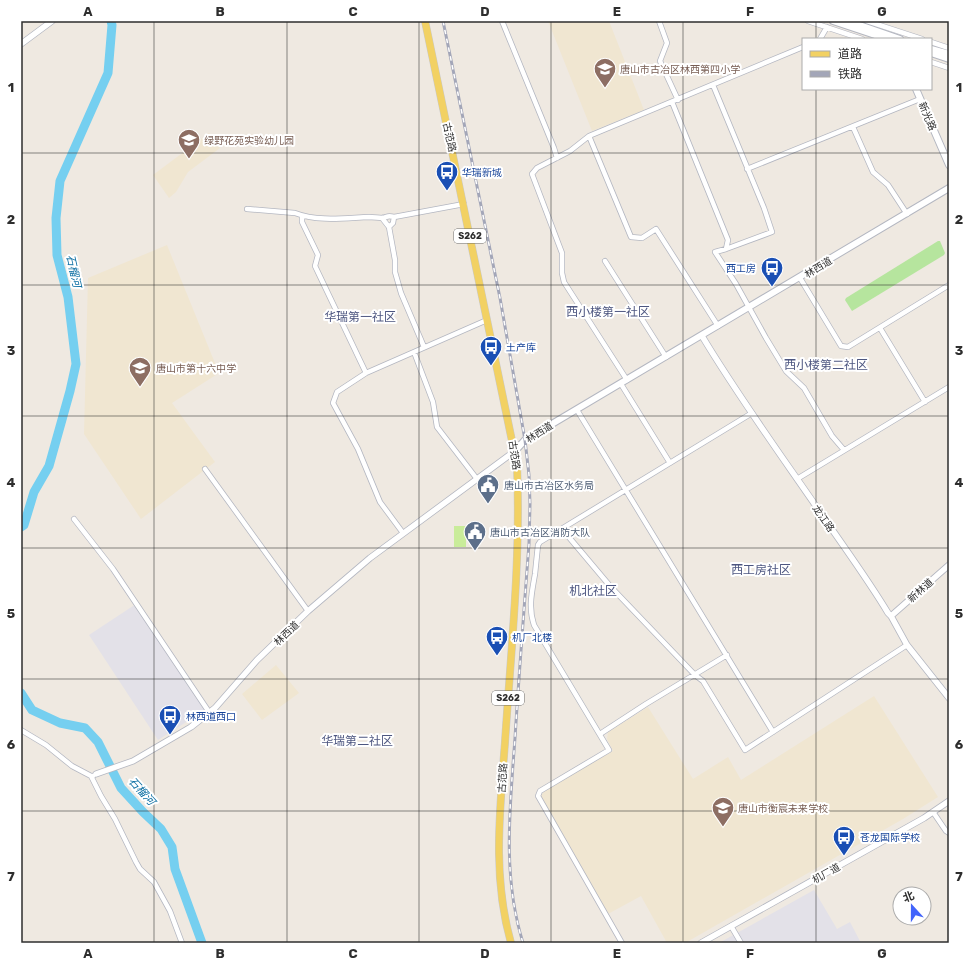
<svg xmlns="http://www.w3.org/2000/svg" width="970" height="964" font-family="Rubik,'Noto Sans SC',sans-serif">
  <style>
    .industrial { fill: #e3e1e8 }
    .education { fill: #f0e6d1 }
    .green { fill: #b6e59e }
    .pitch { fill: #c9ec9a }
    .lines { fill: none; stroke-linecap: round; stroke-linejoin: round }
    .river { stroke: #75cff0; stroke-width: 9 }
    .minor-casing { stroke: #b4b7c1; stroke-width: 6 }
    .tertiary-casing { stroke: #b4b7c1; stroke-width: 7 }
    .secondary-casing { stroke: #b4b7c1; stroke-width: 8 }
    .primary-casing { stroke: #c9c9c9; stroke-width: 8 }
    .minor { stroke: #fff; stroke-width: 4.5 }
    .tertiary { stroke: #fff; stroke-width: 5.5 }
    .secondary { stroke: #fff; stroke-width: 6 }
    .primary { stroke: #f2d163; stroke-width: 7 }
    .rail-casing { stroke: #a3a6b8; stroke-width: 3 }
    .rail { stroke: #fff; stroke-width: 1.5; stroke-dasharray: 4.5; stroke-linecap: butt }
    .grid { fill: none; stroke: #2e2e2e; stroke-width: 1; stroke-opacity: 0.55 }
    .labels { text-anchor: middle; stroke-width: 4; stroke-linejoin: round; paint-order: stroke }
    .shield { fill: #fff; stroke: #6d6d6d; stroke-width: 1 }
    .shield-label { font-size: 9px; font-weight: bold; fill: #2e2e2e }
    .education-label { font-size: 10px; fill: #785e54; stroke: #fff; text-anchor: start }
    .street-label { font-size: 10px; fill: #2e2e2e; stroke: #fff }
    .transit-label { font-size: 10px; fill: #164399; stroke: #fff; text-anchor: start }
    .service-label { font-size: 10px; fill: #4e5e75; stroke: #fff; text-anchor: start }
    .water-label { font-size: 11px; font-style: italic; fill: #0d6fa3; stroke: #fff }
    .quarter-label { font-size: 12px; fill: #4d5680; stroke: #fff }
    .neatline { fill: none; stroke: #2e2e2e; stroke-width: 1.5 }
    .grid-label { font-size: 13px; text-anchor: middle; font-weight: bold; fill: #2e2e2e }
  </style>
  <rect width="100%" height="100%" fill="#efe9e1"/>
  <path class="industrial" d="M136,604L205,710L158,740L89,635Z
    M814,890L837,929L850,922L861,943H719Z"/>
  <path class="education" d="M548,21H609L644,110L592,131Z
    M209,133L220,148L188,172L176,192L169,198L153,175Z
    M167,245L219,373L172,403L215,462L141,519L84,434L88,278Z
    M276,665L299,693L262,720L242,694Z
    M874,696L938,797L903,819L685,943H667L641,896L608,914L541,796L545,789L613,751L607,739L608,732L648,707L693,779L728,757L741,780Z"/>
  <path class="green" d="M938,241H940L945,253L944,255L852,311L845,300L846,298Z"/>
  <path class="pitch" d="M454,526H466V547H454Z"/>
  <g class="lines">
    <path class="river" d="M21,527L24,525L34,492L49,466L70,391L76,364L68,297L57,255L56,218L60,181L108,73L112,25L111,21
      M21,693L32,710L60,723L85,728L98,742L121,788L143,812L161,829L172,847L175,869L202,943"/>
    <g class="minor-casing">
      <path id="minor" d="M502,21L554,148L557,158
        M659,21L667,43L660,61L678,100
        M808,21L862,39
        M867,21L922,39
        M820,39L827,27
        M931,42L949,48
        M931,62L949,68
        M713,85L764,208L772,232L726,249L715,252L736,284L766,338L786,371L804,388L832,436L844,450
        M672,102L728,240L726,249
        M853,127L873,172L888,185L907,214
        M589,136L631,237L642,238L656,229L718,326
        M747,169L920,99
        M247,209L295,213C318,222 345,218 369,217C374,217 378,218 382,218C388,217 387,215 394,217L464,204
        M302,216V222L318,255L315,266L366,373
        M382,218L389,227L395,260V272L401,293L424,347
        M389,227L393,223L394,217
        M605,261L666,357
        M800,278L841,346L848,347L949,285
        M880,328L925,402
        M414,352L433,402L437,427L477,479
        M627,380L564,282L562,273V253L532,174L537,168L570,151L589,136L803,47
        M621,384L670,463
        M577,410L773,732
        M205,469L308,611
        M797,479L949,387
        M74,519L113,569L209,712
        M562,529L610,586L695,675L703,681L745,750L907,645
        M403,533L380,502L358,449L333,403L337,392L366,373L487,320
        M21,730L46,745L72,766L91,776H93
        M600,734L646,704L727,655
        M91,776L101,796L115,819L136,862L140,869L154,882L170,911L182,943
        M933,812L946,831L949,833
        M731,926L741,943
        M622,943L538,796L540,791L609,750L534,625C528,607 532,592 535,574C536,565 537,555 538,545L540,542L752,413"/>
    </g>
    <g class="tertiary-casing">
      <path id="tertiary" d="M21,44L52,21
        M702,336C741,401 786,462 829,525C849,554 870,583 888,613L891,616L907,645L949,698
        M891,616L949,565
        M96,774L133,761L191,727L215,708L257,660L308,611L370,558L515,451
        M701,943L924,818L949,801"/>
    </g>
    <g class="secondary-casing">
      <path id="secondary" d="M833,21L887,39
        M848,21L900,39
        M931,49L949,54
        M931,53L949,59
        M916,89L949,165
        M515,451L525,440L949,188"/>
    </g>
    <g class="primary-casing">
      <path id="primary" d="M425,21L517,465C521,557 511,650 505,742C500,810 492,876 511,943"/>
    </g>
    <use href="#minor" class="minor"/>
    <use href="#tertiary" class="tertiary"/>
    <use href="#secondary" class="secondary"/>
    <use href="#primary" class="primary"/>
    <g class="rail-casing">
      <path id="rail" d="M443,21L500,298L525,440L529,475L530,504L529,544C524,609 519,674 515,738C510,807 502,876 523,943"/>
    </g>
    <use href="#rail" class="rail"/>
  </g>
  <path class="grid" d="M154,21V943M287,21V943M419,21V943M551,21V943M683,21V943M816,21V39M816,89V943M21,153H949M21,285H949M21,416H949M21,548H949M21,679H949M21,811H949"/>
  <defs>
    <g id="school-pin" transform="scale(1.15)"><path d="M0 17L-7.5 6A9.5 9.5 0 1 1 7.5 6Z" fill="#8d6e63" stroke="#fff"/><path d="M0-5L7-2L0 1L-7-2ZM-4 1L0 2.5L4 1V4Q0 6-4 4Z" fill="#fff"/></g>
    <g id="bus-pin" transform="scale(1.15)"><path d="M0 17L-7.5 6A9.5 9.5 0 1 1 7.5 6Z" fill="#1a4fb4" stroke="#fff"/><path d="M-5-6H5V4H4V6H2V4H-2V6H-4V4H-5ZM-3.5-4V0h7V-4ZM-3.5 1.2v1.5H-2V1.2ZM2 1.2v1.5H3.5V1.2Z" fill="#fff"/></g>
    <g id="civic-pin" transform="scale(1.15)"><path d="M0 17L-7.5 6A9.5 9.5 0 1 1 7.5 6Z" fill="#5c6f8a" stroke="#fff"/><path d="M-.6-6.5H3V-4.5H.6V-3L4-1V1h2V6H-6V1h2V-1L-.6-3ZM-1.2 2.5V6h2.4V2.5Z" fill="#fff"/></g>
  </defs>
  <g fill-rule="evenodd">
    <use href="#school-pin" x="605" y="69"/>
    <use href="#school-pin" x="189" y="140"/>
    <use href="#bus-pin" x="447" y="172"/>
    <use href="#bus-pin" x="772" y="268"/>
    <use href="#bus-pin" x="491" y="347"/>
    <use href="#school-pin" x="140" y="368"/>
    <use href="#civic-pin" x="488" y="485"/>
    <use href="#civic-pin" x="475" y="532"/>
    <use href="#bus-pin" x="497" y="637"/>
    <use href="#bus-pin" x="170" y="716"/>
    <use href="#school-pin" x="723" y="808"/>
    <use href="#bus-pin" x="844" y="837"/>
  </g>
  <g class="labels">
    <g class="shield">
      <rect x="454" y="229" width="32" height="14" rx="3"/>
      <rect x="492" y="691" width="32" height="14" rx="3"/>
    </g>
    <g class="shield-label">
      <text x="470" y="239">S262</text>
      <text x="508" y="701">S262</text>
    </g>
    <g class="education-label">
      <text x="620" y="73">唐山市古冶区林西第四小学</text>
      <text x="204" y="144">绿野花苑实验幼儿园</text>
      <text x="156" y="372">唐山市第十六中学</text>
      <text x="738" y="812">唐山市衡宸未来学校</text>
    </g>
    <g class="street-label">
      <text transform="translate(928 116) rotate(67)" y="4">新光路</text>
      <text transform="translate(450 137) rotate(78)" y="4">古范路</text>
      <text transform="translate(818 267) rotate(-31)" y="4">林西道</text>
      <text transform="translate(539 432) rotate(-32)" y="4">林西道</text>
      <text transform="translate(515 455) rotate(81)" y="4">古范路</text>
      <text transform="translate(824 518) rotate(55)" y="4">龙江路</text>
      <text transform="translate(920 590) rotate(-42)" y="4">新林道</text>
      <text transform="translate(286 633) rotate(-44)" y="4">林西道</text>
      <text transform="translate(502 778) rotate(-86)" y="4">古范路</text>
      <text transform="translate(826 873) rotate(-29)" y="4">机厂道</text>
    </g>
    <g class="transit-label">
      <text x="462" y="176">华瑞新城</text>
      <text x="756" y="272" text-anchor="end">西工房</text>
      <text x="506" y="351">土产库</text>
      <text x="512" y="641">机厂北楼</text>
      <text x="186" y="720">林西道西口</text>
      <text x="860" y="841">苍龙国际学校</text>
    </g>
    <g class="service-label">
      <text x="504" y="489">唐山市古冶区水务局</text>
      <text x="490" y="536">唐山市古冶区消防大队</text>
    </g>
    <g class="water-label">
      <text transform="translate(74 271) rotate(77)" y="4">石榴河</text>
      <text transform="translate(142 791) rotate(48)" y="4">石榴河</text>
    </g>
    <g class="quarter-label">
      <text x="608" y="316">西小楼第一社区</text>
      <text x="360" y="321">华瑞第一社区</text>
      <text x="826" y="369">西小楼第二社区</text>
      <text x="761" y="574">西工房社区</text>
      <text x="593" y="595">机北社区</text>
      <text x="357" y="745">华瑞第二社区</text>
    </g>
  </g>
  <rect width="970" height="964" fill="none" stroke="#ffffff" stroke-width="44"/>
  <rect x="802" y="38" width="130" height="52" fill="#ffffff" stroke="#ababab"/>
  <rect x="810" y="51" width="20" height="6" fill="#f2d163" stroke="#ababab"/>
  <text x="838" y="58" font-size="12" fill="#2e2e2e">道路</text>
  <rect x="810" y="71" width="20" height="6" fill="#a3a6b8" stroke="#ababab"/>
  <text x="838" y="78" font-size="12" fill="#2e2e2e">铁路</text>
  <g transform="translate(912 906) rotate(339)"><circle r="19" fill="#ffffff" stroke="#ababab"/>
  <path d="M0-3L7 15L0 10L-7 15Z" fill="#4264fb"/>
  <text y="-6" font-size="11" font-weight="bold" text-anchor="middle" fill="#2e2e2e">北</text>
  </g>
  <rect x="22" y="22" width="926" height="920" class="neatline"/>
  <g class="grid-label">
    <text x="88" y="16">A</text>
    <text x="220" y="16">B</text>
    <text x="353" y="16">C</text>
    <text x="485" y="16">D</text>
    <text x="617" y="16">E</text>
    <text x="750" y="16">F</text>
    <text x="882" y="16">G</text>
    <text x="11" y="92">1</text>
    <text x="959" y="92">1</text>
    <text x="11" y="224">2</text>
    <text x="959" y="224">2</text>
    <text x="11" y="355">3</text>
    <text x="959" y="355">3</text>
    <text x="11" y="487">4</text>
    <text x="959" y="487">4</text>
    <text x="11" y="618">5</text>
    <text x="959" y="618">5</text>
    <text x="11" y="749">6</text>
    <text x="959" y="749">6</text>
    <text x="11" y="881">7</text>
    <text x="959" y="881">7</text>
    <text x="88" y="958">A</text>
    <text x="220" y="958">B</text>
    <text x="353" y="958">C</text>
    <text x="485" y="958">D</text>
    <text x="617" y="958">E</text>
    <text x="750" y="958">F</text>
    <text x="882" y="958">G</text>
  </g>
</svg>
